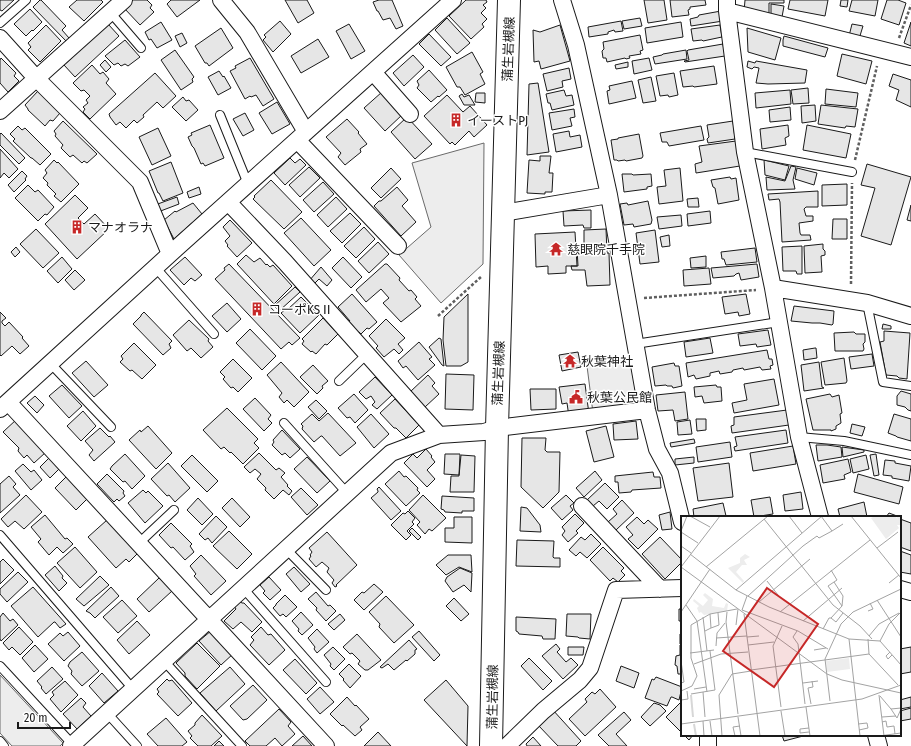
<svg xmlns="http://www.w3.org/2000/svg" width="911" height="746" font-family="'Fira Sans Condensed','Noto Sans JP',sans-serif">
  <style>
    .green { fill: #ededed; stroke: #6a6a6a }
    .building { fill: #e6e6e6; stroke: #1a1a1a }
    .lines { fill: none; stroke-linecap: round; stroke-linejoin: round }
    .service-casing { stroke: #1a1a1a; stroke-width: 10 }
    .minor-casing { stroke: #1a1a1a; stroke-width: 18 }
    .secondary-casing { stroke: #1a1a1a; stroke-width: 24 }
    .path { stroke: #5f5f5f; stroke-width: 2.5; stroke-dasharray: 3 2; stroke-linecap: butt }
    .service { stroke: #fff; stroke-width: 8 }
    .minor { stroke: #fff; stroke-width: 16 }
    .secondary { stroke: #fff; stroke-width: 22 }
    .labels { text-anchor: middle; stroke-width: 3; stroke-linejoin: round; paint-order: stroke }
    .street-label { font-size: 13px; fill: #1a1a1a; stroke: #fff }
    .poi-label { font-size: 13px; fill: #1a1a1a; stroke: #fff; text-anchor: start }
    .inset-river { fill: none; stroke: #d7d7d7; stroke-width: 2 }
    .inset-road { fill: none; stroke: #a3a3a3; stroke-width: 1 }
    .view { fill: #c62828; fill-opacity: 0.15; stroke: #c62828; stroke-width: 2 }
    .inset-edge { fill: none; stroke: #1a1a1a; stroke-width: 2 }
  </style>
  <rect width="100%" height="100%" fill="#fff"/>
  <path class="green" d="M484,143L483,264L441,303L399,255L431,227L412,163Z
    M634,359L640,400L634,409L593,413L587,366Z
    M0,675L63,743L60,746H12L0,733Z"/>
  <path class="building" d="M0,0H14L2,11L0,10Z
    M40,0H41L66,26L62,30L69,38L66,41L33,7Z
    M77,0H101L103,2L84,21L69,7Z
    M132,0H147L152,5L150,8L154,12L140,25L124,8Z
    M171,0H200L177,17L167,4Z
    M285,0H307L314,13L298,23Z
    M379,0H392L403,26L396,29L390,18L383,20L378,11H377L373,2Z
    M466,0H486L487,2L483,5L486,8L481,13L487,19L482,24L484,27L471,39L449,16Z
    M644,0H664L667,20L648,23Z
    M670,0H705L706,5L690,7V9L688,10L689,15L672,17Z
    M745,0H784V3H769V15L744,12Z
    M790,0H828L825,16L788,9Z
    M841,0H848L847,7L840,6Z
    M852,0H878L875,16L849,11Z
    M887,0H898L906,3L899,25L881,19Z
    M771,4L784,6L782,17L771,15Z
    M30,9L42,22L33,31L32,30L26,36L14,24Z
    M721,11L723,21L691,26L690,19L698,17L699,15Z
    M447,18L470,43L457,54L435,30Z
    M640,18L642,26L624,29L622,21Z
    M280,21L291,34L273,52L263,40L266,37L264,35Z
    M621,21L623,31L615,32L614,30L608,32V34L589,37L588,27Z
    M161,22L172,40L157,48L151,39L149,40L145,32Z
    M681,22L683,37L647,43L645,28Z
    M911,22V46L904,43Z
    M108,24L119,36L75,77L64,65Z
    M349,24L365,51L351,59L336,31Z
    M852,24L863,26L859,39L849,36Z
    M46,25L61,41L40,62L28,50L31,47L28,43Z
    M560,25L570,61L541,69L539,61L534,62L533,30L540,32Z
    M720,25L722,37L703,41L702,40L693,41L691,29Z
    M221,28L233,48L209,66L207,63H205L195,46Z
    M747,28L781,38L775,60L748,52Z
    M182,33L187,43L180,47L175,36Z
    M429,34L451,57L441,66L419,44Z
    M640,35L643,50L640,51L641,54L629,56L630,58L626,59L625,58L607,62L606,58H603L602,51L604,49L603,42Z
    M784,36L828,48L825,57L783,46V40Z
    M318,39L329,57L301,73L291,56Z
    M125,40L140,57L128,66L125,64L121,66L118,63L114,65L105,56Z
    M723,44L725,56L685,62L684,61L689,60L687,51L688,50Z
    M175,50L194,77L192,79L193,82L181,90L161,60Z
    M686,50L687,59L655,64L653,57L662,55L663,54Z
    M472,52L483,72L480,74L485,84L465,95L460,87H457L446,67Z
    M842,54L872,61L866,84L837,76Z
    M413,55L424,67L404,86L393,73Z
    M1,58L16,73L14,76L19,81L8,92L0,83V60Z
    M250,58L274,99L263,106L256,95L251,97L250,96L245,99L230,71L236,68L235,66Z
    M649,58L652,70L634,74L632,61Z
    M105,60L111,67L106,72L100,65Z
    M748,61L755,63L756,61L807,70L805,83L768,84L756,83L759,68L754,67L752,69L747,67Z
    M628,62V67L616,69L615,65Z
    M92,65L100,74L103,72L109,79L106,83L116,94L90,119L83,112L85,109L83,107L88,103L86,100L90,96L84,90L81,91L73,83Z
    M714,66L717,84L694,87L693,86L683,87L680,71Z
    M569,68L571,79L562,81L563,87L547,91L543,74Z
    M429,70L447,90L439,97L438,96L431,102L417,88L419,85L417,81Z
    M219,71L223,77L224,76L231,88L218,95L208,77Z
    M155,73L176,96L163,108L157,102L143,115L144,117L137,123L134,120L126,128L120,122L116,125L110,117L109,114Z
    M674,73L678,95L669,97L668,95L660,96L656,76Z
    M893,74L911,80V107L896,100L899,90L889,86Z
    M651,77L656,101L643,103L638,80Z
    M632,81L636,98L609,104L607,91L610,90L609,86Z
    M538,83L549,152L527,155L529,84Z
    M808,88L809,103L793,104L791,90Z
    M826,89L858,93L856,107L825,104Z
    M564,90L566,96L572,95L574,105L552,110L550,103H548L546,94Z
    M790,90L791,104L756,108L755,93Z
    M38,91L60,113L53,121L50,120L45,126L28,110V109L25,105Z
    M382,92L403,114L385,131L364,108Z
    M476,93H485V103L475,102Z
    M462,94L464,97L469,95L475,105H464L459,96Z
    M447,95L463,112L470,106L487,125L474,137L469,131L455,145L452,142L450,144L424,116Z
    M183,97L186,101L189,100L198,110L186,121L172,107Z
    M277,102L290,124L272,134L259,113Z
    M815,105L816,121L802,123L801,106Z
    M821,105L858,109L855,127L846,126L845,128L818,124Z
    M790,107L791,120L770,122L769,110Z
    M574,109L575,117L570,118L572,126L552,130L549,113Z
    M245,113L254,130L243,136L233,119Z
    M407,117L432,144L415,159L391,132Z
    M347,119L359,132L358,133L367,144L360,149L361,152L345,165L338,157L341,153L326,137Z
    M63,121L97,154L87,163L84,161L82,163L73,155L70,157L61,148L63,145L55,136L56,134L54,131Z
    M733,121L735,139L708,143L707,139L709,137L707,125Z
    M210,125L224,158L205,166L203,163L201,164L194,148L192,146L188,137L192,135L191,133Z
    M788,125L789,136L785,138L786,145L762,149L760,129Z
    M807,125L851,134L846,158L803,150Z
    M18,126L22,130L25,128L51,154L40,165L32,158H31L13,141L15,139L10,134Z
    M701,126L704,140L669,146L667,142H662L660,133Z
    M158,128L171,156L152,165L139,137Z
    M569,131L570,137L580,135L582,147L556,152L553,134Z
    M1,133L25,158L19,164L0,145V134Z
    M639,134L643,156L642,158L626,161L625,160L618,161L617,160H614L611,140L618,139V138Z
    M736,141L740,166L696,173L695,164L702,162L699,146Z
    M0,149L18,169L9,178L4,173L0,178Z
    M540,156H551L549,173H553L552,192H545V194L527,193L529,160L540,161Z
    M290,158L295,163L300,159L306,165L285,185L274,173Z
    M54,160L57,163L58,162L79,184L61,202L54,196L56,194L47,185L48,183L43,178L47,173L45,170Z
    M764,160L789,166L785,180L765,175Z
    M171,162L183,193L163,201L159,193H158L149,171Z
    M867,164L911,177L891,245L861,236L875,188L861,185Z
    M791,166L796,167L793,180L795,189L767,190L766,177L785,181Z
    M309,167L320,178L300,197L289,185Z
    M391,168L401,179L381,198L371,188Z
    M680,168L683,201L659,204L657,187L666,186L664,170Z
    M797,168L817,173L814,185L795,179Z
    M22,171L27,176L25,179L26,180L14,192L8,185Z
    M622,174H632L633,175L651,174L652,186L647,187V189L624,192Z
    M730,177L731,179L736,178L739,200L718,204L715,188L713,187L711,180Z
    M271,180L302,212L284,229L253,199L255,197L254,196Z
    M323,182L334,194L314,212L303,200Z
    M847,184V205L822,206V185Z
    M28,185L35,192L38,190L54,207L47,215L45,214L38,221L15,198Z
    M199,187L201,194L189,198L187,192Z
    M397,187L408,200L402,206L416,222L401,236L374,206L379,201H381Z
    M818,191V207H806L804,209L806,216H813V221L799,223L800,233L801,235H810L811,240L782,242L780,202L779,199L769,200L768,194Z
    M75,195L88,208L78,218L84,224L95,214L109,229L77,259L45,224Z
    M177,197L179,204L158,212L155,205Z
    M336,197L347,209L328,227L317,215Z
    M698,198L699,207H688L687,199Z
    M648,201L652,220L651,224L634,227L633,224L624,225L620,204L627,203L628,205Z
    M193,203L202,214L174,239L164,220L175,211L176,212Z
    M911,205V221L907,220Z
    M591,210V228H584L583,225L564,226L563,211Z
    M710,211L711,223L688,226L687,214Z
    M350,213L361,224L342,243L330,231Z
    M681,215L682,226L659,229L657,217Z
    M301,218L331,250L314,266L284,233Z
    M833,219H847V239H832Z
    M230,220L252,243L237,257L227,246L228,245L225,241L230,236L223,227Z
    M364,227L375,239L356,258L344,246Z
    M36,229L59,253L43,268L20,244Z
    M606,229L607,253H609L610,285L587,286L585,270H572L571,266H578L577,249L584,248V230Z
    M655,230L659,262L640,264L636,233Z
    M575,232L577,266H566V273L548,274V266L536,267L535,234Z
    M669,235L670,246L662,247L660,237Z
    M378,242L389,254L369,273L358,261Z
    M823,244V249L825,251V255L821,256L822,272L805,273L804,246Z
    M802,246V274H797L796,271H783L782,247Z
    M16,247L20,252L15,257L11,252Z
    M755,248L757,262L726,265L724,259H722L721,252Z
    M246,255L254,262L260,258L266,265L267,264L270,267L273,265L292,286L274,304L237,264Z
    M706,256V267L691,268L690,258Z
    M62,257L72,269L58,283L47,271Z
    M185,257L202,275L195,281L191,278L184,285L170,270Z
    M343,257L362,277L351,288L332,268Z
    M229,264L300,338L292,345L289,342L281,349L215,279L225,270L224,268Z
    M385,264H387L400,278L399,280L409,291L411,290L417,297L415,299L421,306L401,322L383,303L389,298L381,289L366,302L356,290Z
    M757,264L759,277L741,280L739,273L736,274L734,276L713,278L711,268Z
    M321,267L332,280L327,286L319,279L313,285L309,281Z
    M709,268L711,284L684,286L683,270Z
    M75,270L85,280L74,290L65,280Z
    M295,287L300,292L279,311L274,306Z
    M352,294L377,322L369,329L367,328L361,334L359,332L356,334L347,323L350,321L338,307Z
    M468,294V362L461,366H446L443,340L444,317Z
    M746,294L750,314L739,316L738,312L725,314L722,297Z
    M301,297L319,315L300,333L281,313L286,309L287,310Z
    M227,303L241,319L227,332L212,316Z
    M794,306L834,311L833,324L832,325L820,323H812L791,321Z
    M0,312L6,318L2,321V323L5,326L9,322L23,337L22,338L29,346L20,354L12,346L1,356L0,355Z
    M144,312L172,341L169,344L171,348L163,355L133,324L141,316V315Z
    M323,318L338,334L327,345L325,344L316,354L312,351L311,352L302,344L304,341L302,339Z
    M386,319L405,338L398,344L403,350L399,354L394,349L384,357L376,348L378,346L369,336Z
    M189,320L209,339L208,341L213,347L201,358L191,348L187,351L173,335Z
    M883,324L891,326V329H882Z
    M250,329L276,356L262,370L236,343Z
    M768,330L771,345L757,347L756,344L740,346L738,334Z
    M884,331L910,333L907,379L899,378L897,376L886,375L880,342L884,341Z
    M854,332L856,334H865V342L863,344L864,349L863,351H835L834,333Z
    M439,338L441,339L444,366L442,365L429,347Z
    M710,338L713,353L686,357L684,342Z
    M419,342L432,357L429,359L435,365L418,380L406,366L403,368L398,361Z
    M134,343L156,365L142,379L132,370L130,371L120,362L123,359L121,356Z
    M815,348H816L817,358L804,360L803,350Z
    M767,350L769,359H772L773,365L770,366L771,369L762,370L760,367L744,370L743,368L733,370L732,372L720,374L719,371L710,373V376L696,379L694,375L688,377L686,363Z
    M578,352L581,367L562,371L559,355Z
    M872,354L874,366L851,369L849,357Z
    M844,358L847,381L846,383L825,385L821,362Z
    M233,359L252,378L238,392L233,387L231,388L223,379L225,377L220,372Z
    M86,361L108,385L94,397L72,373Z
    M281,362L309,392L294,407L287,400L284,403L279,397L282,393L267,375Z
    M819,362L822,387L824,388L804,391L801,365Z
    M674,363L675,366H679L682,386L673,388L672,386H667L666,385L655,386L652,367Z
    M313,365L328,381L322,386L323,388L317,394L300,377Z
    M446,374L474,375L473,410L445,409Z
    M428,375L435,383L432,386L439,394L425,407L410,392Z
    M375,377L392,395L377,409L372,405L375,402L371,396L366,399L359,392Z
    M774,379L779,405L734,413L732,403L747,400L744,384Z
    M585,384L589,414L569,417L567,403L562,404L559,387Z
    M62,385L82,406L69,418L49,396Z
    M716,385L717,387H721L722,401L704,403L702,396L695,397L694,387Z
    M530,389H556V409L531,410Z
    M901,391L911,394V411L908,410L905,407L897,405V396Z
    M685,392L688,419L675,421L673,410L658,411L656,395Z
    M354,394L368,410L355,423L350,417L347,418L338,408Z
    M830,394L832,397L839,395L842,413L840,414L841,423L836,426V429L831,431V430H813L806,399Z
    M35,396L44,405L37,413L27,403Z
    M255,398L271,415L268,419L272,423L264,431L243,409Z
    M395,399L419,425L406,438L396,428H394L380,413Z
    M316,400L327,411L319,419L308,407Z
    M227,408L258,439L254,443L259,448L243,464L231,452L230,453L224,447L221,449L203,430Z
    M787,410L789,425L732,433L731,426L734,425V417Z
    M83,411L96,426L81,441L67,426Z
    M328,413L356,443L340,456L322,436H321L314,442L302,429L303,426L301,424L312,414L319,421Z
    M371,414L389,434L374,448L357,427Z
    M894,414L911,419V441L897,437L896,436L888,433Z
    M17,419L46,452L34,463L27,455L24,458L18,451L19,448L3,432Z
    M696,419H706V430L697,431Z
    M690,420L692,434L678,435L677,422Z
    M636,421L638,439L614,440L613,424Z
    M852,424L865,427L862,436L850,433Z
    M148,426L172,453L156,469L129,440L140,430L141,432Z
    M606,426L614,457L594,462L586,431Z
    M100,428L109,437L110,436L115,442L94,461L89,455L93,450L85,441Z
    M282,430L300,449L290,458L285,453L282,455L272,445L274,442L273,440Z
    M786,430L788,443L735,451L734,447L737,446L735,437Z
    M522,438H546L545,450L547,452H560L559,492L543,508L521,487Z
    M694,439L695,443L671,447L670,443Z
    M730,442L732,457L698,462L696,447Z
    M816,445H827L841,447L842,457L818,461Z
    M793,446L796,464L753,471L750,453Z
    M842,447L864,450V452L843,457Z
    M426,449L432,456L431,457L435,462L427,470L435,479L427,487L404,463L413,454L417,458Z
    M259,453L276,470L279,468L285,473L281,477L288,485L287,486L292,491L289,495L283,490L274,499L265,490L266,488L257,479L261,474L255,469L250,473L244,467Z
    M125,454L145,476L132,489L125,481L123,482L110,469L112,466Z
    M445,454H460L459,475L444,474Z
    M876,454L879,475L874,476L870,455Z
    M52,455L62,466L50,478L40,467Z
    M192,455L218,481L207,492L181,466Z
    M461,455L475,456L474,492H450L451,476H459Z
    M866,455L869,469L853,473L850,459Z
    M307,457L330,481L317,493L294,469Z
    M694,457V463L675,465V459Z
    M848,459L851,472L844,475L845,479L823,483L820,465Z
    M885,460L895,461V463L911,466L909,481L892,478V476L883,475Z
    M168,463L190,488L175,502L169,495L167,496L151,479Z
    M729,463L733,497L698,501L693,468Z
    M23,464L31,472L34,470L42,480L31,490L15,471Z
    M399,471L404,477L406,476L418,488L417,490L420,493L406,506L385,484Z
    M595,471L602,480L584,497L576,488Z
    M653,472L654,477H660L661,488L632,490L631,492L619,493L618,482H615V476Z
    M107,474L124,491L123,493L125,496L119,501L117,499L114,502L97,484Z
    M858,474L903,487L899,504L854,492Z
    M68,475L89,497L76,510L55,488Z
    M9,476L16,484L13,487L20,495L0,513V484Z
    M605,483L619,497L607,509L599,501L593,506L587,500Z
    M379,487L401,511L391,520L371,498L378,492V491L377,489Z
    M301,488L318,505L307,515L291,497Z
    M143,490L146,493L148,491L163,506L145,523L128,503Z
    M801,492L803,509L785,511L783,495Z
    M26,495L42,512L24,529L15,521L8,527L1,519Z
    M423,495L446,518L432,531L429,529L425,534L417,525L420,522L409,510Z
    M566,495L574,503L570,506L573,510L562,520L551,508Z
    M442,496L474,498V511H462V513L445,512L444,510L441,509Z
    M770,497L773,514L754,517L751,500Z
    M198,498L213,514L202,525L187,510Z
    M232,498L250,517L240,527L222,508Z
    M622,500L634,513L616,530L608,522L617,514L613,509Z
    M864,502L867,517H840L838,509Z
    M723,503L726,516L694,517L693,509Z
    M521,507L527,508L540,525L541,532L520,531Z
    M408,511L415,518L412,522L414,524L407,531L411,535L406,540L391,525L403,513L405,514Z
    M670,512L672,529L662,530L659,515Z
    M889,513L897,516V517H886Z
    M575,514L584,523L576,531L578,533L568,542L562,535L565,531L562,527Z
    M45,515L65,539L67,538L73,544L63,553L57,547L49,555L38,542L41,539L31,527Z
    M216,516L227,527L212,543L208,538L205,540L199,534Z
    M454,517H472V543L445,542V528H454Z
    M637,517L644,524L648,520L658,529L638,549L628,539L633,535L626,527Z
    M900,519L911,523V551L900,547Z
    M107,520L138,553L129,562L126,559L116,568L88,537Z
    M171,523L192,544L190,546L194,552L185,560L173,547L171,548L159,535Z
    M412,528L421,537L418,540L409,531Z
    M229,531L252,554L237,569L213,546Z
    M327,532L357,565L336,585L337,586L335,587L332,583L334,580L327,572L329,568L322,562L316,567L309,559L311,556L310,555L312,552L309,548Z
    M591,534L601,544L587,558L580,552L576,556L569,550L581,537L585,540Z
    M660,537L682,560V562L665,579L642,554Z
    M517,540L554,541L553,557L554,558H560V567L516,566Z
    M75,547L97,572L80,588L57,563Z
    M603,547L624,568L621,571L625,575L618,582L613,578L610,581L590,560Z
    M900,551L911,555V574L900,572Z
    M201,555L226,581L211,595L194,576L196,574L190,566Z
    M448,555H471L472,572L459,567L446,575L436,565Z
    M3,559L14,570L0,584V562Z
    M55,566L63,576L62,578L67,583L59,591L45,575Z
    M294,567L310,584L301,592L286,574Z
    M460,568L472,573L471,592L464,585L453,592L445,581L447,577Z
    M18,572L28,582L7,602L0,594V589Z
    M100,576L109,585L84,606L76,599Z
    M269,577L281,590L270,600L263,593L265,591L260,585Z
    M159,578L172,591L149,612L137,599Z
    M374,584L383,592L364,610L354,600L362,592L364,593Z
    M33,587L66,624L60,628L55,622H54L38,637L11,606Z
    M111,587L119,596L97,616L95,618L90,613L86,611Z
    M316,592L328,606L330,605L336,611L326,621L316,610L317,608L308,599Z
    M285,595L297,607L286,617L283,614L280,616L273,608L276,605V604Z
    M386,596L414,625L394,643L379,627L380,624L369,612Z
    M454,598L469,614L461,621L446,606Z
    M122,600L137,616L118,633L103,617Z
    M239,601L242,603H244L262,622L252,632L241,622L233,629L224,621L236,609L234,606Z
    M679,609H682V621H679Z
    M301,612L313,625L302,635L298,631L299,629L292,621Z
    M3,613L10,621L13,619L18,625L1,641L0,639V617Z
    M340,614L345,620L334,630L328,624Z
    M567,614H591L590,639L579,638L578,637L566,636Z
    M516,617L556,619L555,639H543L542,636L519,634L518,632L516,631Z
    M137,621L150,635L129,654L117,640Z
    M19,627L33,642L20,655L12,647L9,650L3,643Z
    M261,627L268,635L271,634L285,650L269,665L250,645L254,640L251,637Z
    M317,629L329,642L317,653L314,649L315,647L308,638Z
    M212,630L234,653L221,665L199,641Z
    M419,631L440,655L434,661L412,637Z
    M68,632L80,646L64,661L48,644L60,633L63,636Z
    M357,634L381,660L368,670H365L358,664L360,661L352,653L350,654L343,647Z
    M680,634H682V644H680Z
    M409,640L417,649L415,650V654L407,661L406,660L394,670L388,664L382,668L380,667Z
    M197,643L220,666L197,689L185,676V673L176,663Z
    M556,644L560,649L557,652L566,662L571,658L578,665L563,679L542,656Z
    M35,645L48,659L34,672L22,658Z
    M680,645H682V674H678L677,666L675,665L676,656L680,655Z
    M333,647L345,659L334,670L330,666L331,664L324,655Z
    M568,647H584L583,655H568Z
    M911,647V672L900,674V649Z
    M82,652L99,671L82,686L71,674L72,671L68,666L70,662Z
    M529,658L552,681L543,690L521,666Z
    M295,659L317,683L306,694L283,670Z
    M349,664L361,676L350,688L343,680L344,679L339,674Z
    M621,666L639,673L634,688L616,681Z
    M52,667L63,679L46,694L41,688L42,687L37,681Z
    M230,667L245,684L216,711L200,693Z
    M102,673L118,691L104,703L89,686Z
    M656,677L682,687L679,700L672,697H671L667,706L645,698L652,679L654,680Z
    M167,679L169,681L172,680L192,703L178,716L157,694L159,692L157,689Z
    M446,680L468,706L467,746L424,700Z
    M65,681L78,695L61,712L50,699L54,695L52,692Z
    M253,685L267,700L247,719L243,720L230,706Z
    M320,687L334,702L320,714L307,699Z
    M600,689L616,707L585,736L569,719L587,702L585,699L592,692L595,694Z
    M347,697L355,706L356,705L369,719L360,727L362,730L355,736L343,725L342,726L330,714Z
    M911,697V707L900,709V700Z
    M81,698L86,703L83,707L91,716L77,729L63,714Z
    M682,701V733L666,717Z
    M654,703L660,705L666,711L650,726L641,717Z
    M911,708V719L900,721V711Z
    M279,709L291,722L288,726L295,734L282,746L275,738L266,746H250L245,741Z
    M552,709L581,741L576,746H558L538,725Z
    M624,712L631,720L616,734L627,746H609L598,735Z
    M202,715L222,736L211,746H198L190,738L192,736L188,731L195,725V723Z
    M166,718L187,742L182,746H158L147,734Z
    M378,732L391,746H364Z
    M684,735H693L689,740Z
    M782,735H807L784,741Z
    M303,736L312,746H292Z
    M533,737L541,746H527L526,744Z
    M219,741L224,746H214Z"/>
  <g class="lines">
    <g class="service-casing">
      <path id="service" d="M110,12L141,48
        M0,23L26,0
        M220,115L248,184
        M745,152L852,172
        M155,267L214,334
        M867,303L883,382L911,386
        M635,344L779,322
        M50,363L111,427
        M339,381L367,354
        M284,423L347,493
        M799,437L844,441L911,455
        M0,535L133,689
        M139,543L174,510
        M286,549L326,590
        M243,588L326,682
        M164,661L242,746
        M0,666L74,746
        M107,713L137,746
        M0,741L4,746"/>
    </g>
    <g class="minor-casing">
      <path id="minor" d="M221,0L247,32L306,132
        M562,0L576,45L609,195L647,410L657,449L670,473L682,522
        M727,0V11L745,152L773,288L799,437L820,517
        M727,11L911,57
        M0,38L36,78L140,182L170,254
        M373,72L410,114
        M0,111L124,0
        M297,140L398,246
        M228,202L285,262L439,435
        M503,213L609,195
        M773,288L867,303L911,316
        M8,402L326,746
        M0,409L170,254L453,0
        M582,506L660,589
        M900,589L911,592
        M708,735V746
        M876,735L879,746
        M71,746L391,453L439,435L484,432L497,428L647,410
        M507,746L543,711L580,680L590,668L616,590L682,588"/>
    </g>
    <g class="secondary-casing">
      <path id="secondary" d="M491,746L497,428L509,0"/>
    </g>
    <path class="path" d="M899,38L911,5
      M855,160L877,66
      M851,284L852,183
      M644,298L756,290
      M438,316L482,276"/>
    <use href="#service" class="service"/>
    <use href="#minor" class="minor"/>
    <use href="#secondary" class="secondary"/>
  </g>
  <defs>
    <g id="building-bare" transform="scale(1.08)"><path d="M-4-6H4V6H1V3H-1V6H-4ZM-2.5-4.3h1.7v1.8h-1.7ZM.8-4.3h1.7v1.8H.8ZM-2.5-1h1.7V.8h-1.7ZM.8-1h1.7V.8H.8Z" fill="#c62828" stroke="#fff" stroke-width="2.5" paint-order="stroke"/></g>
    <g id="temple-bare" transform="scale(1.08)"><path d="M0-6L5-2H3V0L6.5 2.5H4V6H1.5V3h-3V6H-4V2.5H-6.5L-3 0V-2H-5Z" fill="#c62828" stroke="#fff" stroke-width="2.5" paint-order="stroke"/></g>
    <g id="civic-bare" transform="scale(1.08)"><path d="M-.6-6.5H3V-4.5H.6V-3L4-1V1h2V6H-6V1h2V-1L-.6-3ZM-1.2 2.5V6h2.4V2.5Z" fill="#c62828" stroke="#fff" stroke-width="2.5" paint-order="stroke"/></g>
  </defs>
  <g fill-rule="evenodd">
    <use href="#building-bare" x="456" y="120"/>
    <use href="#building-bare" x="77" y="227"/>
    <use href="#temple-bare" x="556" y="249"/>
    <use href="#building-bare" x="257" y="309"/>
    <use href="#temple-bare" x="570" y="361"/>
    <use href="#civic-bare" x="576" y="397"/>
  </g>
  <g class="labels">
    <g class="street-label">
      <text transform="translate(508 49) rotate(-88)" y="5">蒲生岩槻線</text>
      <text transform="translate(498 373) rotate(-88)" y="5">蒲生岩槻線</text>
      <text transform="translate(492 697) rotate(-89)" y="5">蒲生岩槻線</text>
    </g>
    <g class="poi-label">
      <text x="467" y="125">イーストPJ</text>
      <text x="88" y="232">マナオラナ</text>
      <text x="567" y="254">慈眼院千手院</text>
      <text x="268" y="314">コーポKSⅡ</text>
      <text x="581" y="366">秋葉神社</text>
      <text x="587" y="402">秋葉公民館</text>
    </g>
  </g>
  <g transform="translate(681 516)">
    <rect width="220" height="220" fill="#fff"/>
    <path d="M194,0H214L217,4L215,0H220V9H216L218,12L205,23L190,2ZM64,38L69,41L63,44L66,49H61L55,56L63,65L62,67L47,52L59,47V42ZM24,77L32,83L31,90L43,92L45,87L47,88L46,95L23,99L20,96L18,97L16,92L18,90L12,85L13,83L22,90L27,84L22,79ZM168,142L169,153L146,156L145,145Z" fill="#ededed"/>
    <path class="inset-river" d="M10,179L12,201M13,208L15,220"/>
    <path class="inset-road" d="M9,0L29,11M108,0L121,17M140,0L151,15L162,8M170,0L220,62M83,3L152,89L179,110L191,123M0,15L6,0M0,16L17,27M0,30L10,37M196,32L217,16M9,38L55,74L88,91L168,123L199,125M0,51L146,158L161,164L220,177M0,51L39,0M25,51L87,0M150,54L156,64L147,70L161,90L162,80L153,66M86,65L97,79M208,67L218,59M55,74L141,0M67,80L122,30L136,20L138,22L151,15M196,84L220,121M78,86L129,43M5,89L16,105L26,176M61,94L117,115L147,133M61,94L66,80M187,95L192,93L189,87M0,96L29,53M46,96L45,106L57,198M99,96L189,24M220,96L208,108L199,125L220,149M63,98L79,220M22,101L26,135M150,102L155,106L162,97M122,105L161,72M55,109L57,93M30,112L38,109L37,97M142,113L148,102H150L161,90M24,115L30,112L29,98M116,115L112,121L117,128L124,188M188,120L198,108L218,97M66,121L78,120M35,122L66,120M168,123L179,220M187,123L188,138L217,169M67,129L93,126M35,130L36,117L44,107M133,134L145,132M209,136L205,140L207,143L211,139M9,137L33,134M0,145L3,166L0,167M13,148L40,138L67,136M70,154L188,138M122,167L137,165M13,173L25,171M0,175L11,170L16,160L10,142V109L29,98L56,93M22,176L24,201M10,178L34,174L29,135M198,179L203,220M199,180L210,193L220,192M0,184L7,183L6,175M149,185L144,143L160,108L172,96L220,73M130,188L127,172L132,171L131,165M100,191L92,130L101,110M125,191L129,220M210,193L216,202L220,193M100,195L104,220M57,201L60,220M201,201L215,200M22,205L23,220M29,205L31,220M201,206L205,205L206,211L213,210L214,218M0,208L181,183L220,169M177,208L186,207L187,212L178,214M128,212L119,213V217L128,216M41,220L38,179L51,158L70,155M54,220L52,211L59,210M198,220L220,217"/>
    <path class="view" d="M86,72L137,108L93,171L42,135Z"/>
    <rect width="220" height="220" class="inset-edge"/>
  </g>
  <path d="M18 722v6h52v-6" fill="none" stroke="#1a1a1a" stroke-width="2"/>
  <text x="24" y="722" font-size="12" fill="#1a1a1a" stroke="#ffffff" stroke-width="3" paint-order="stroke">20 m</text>
</svg>
